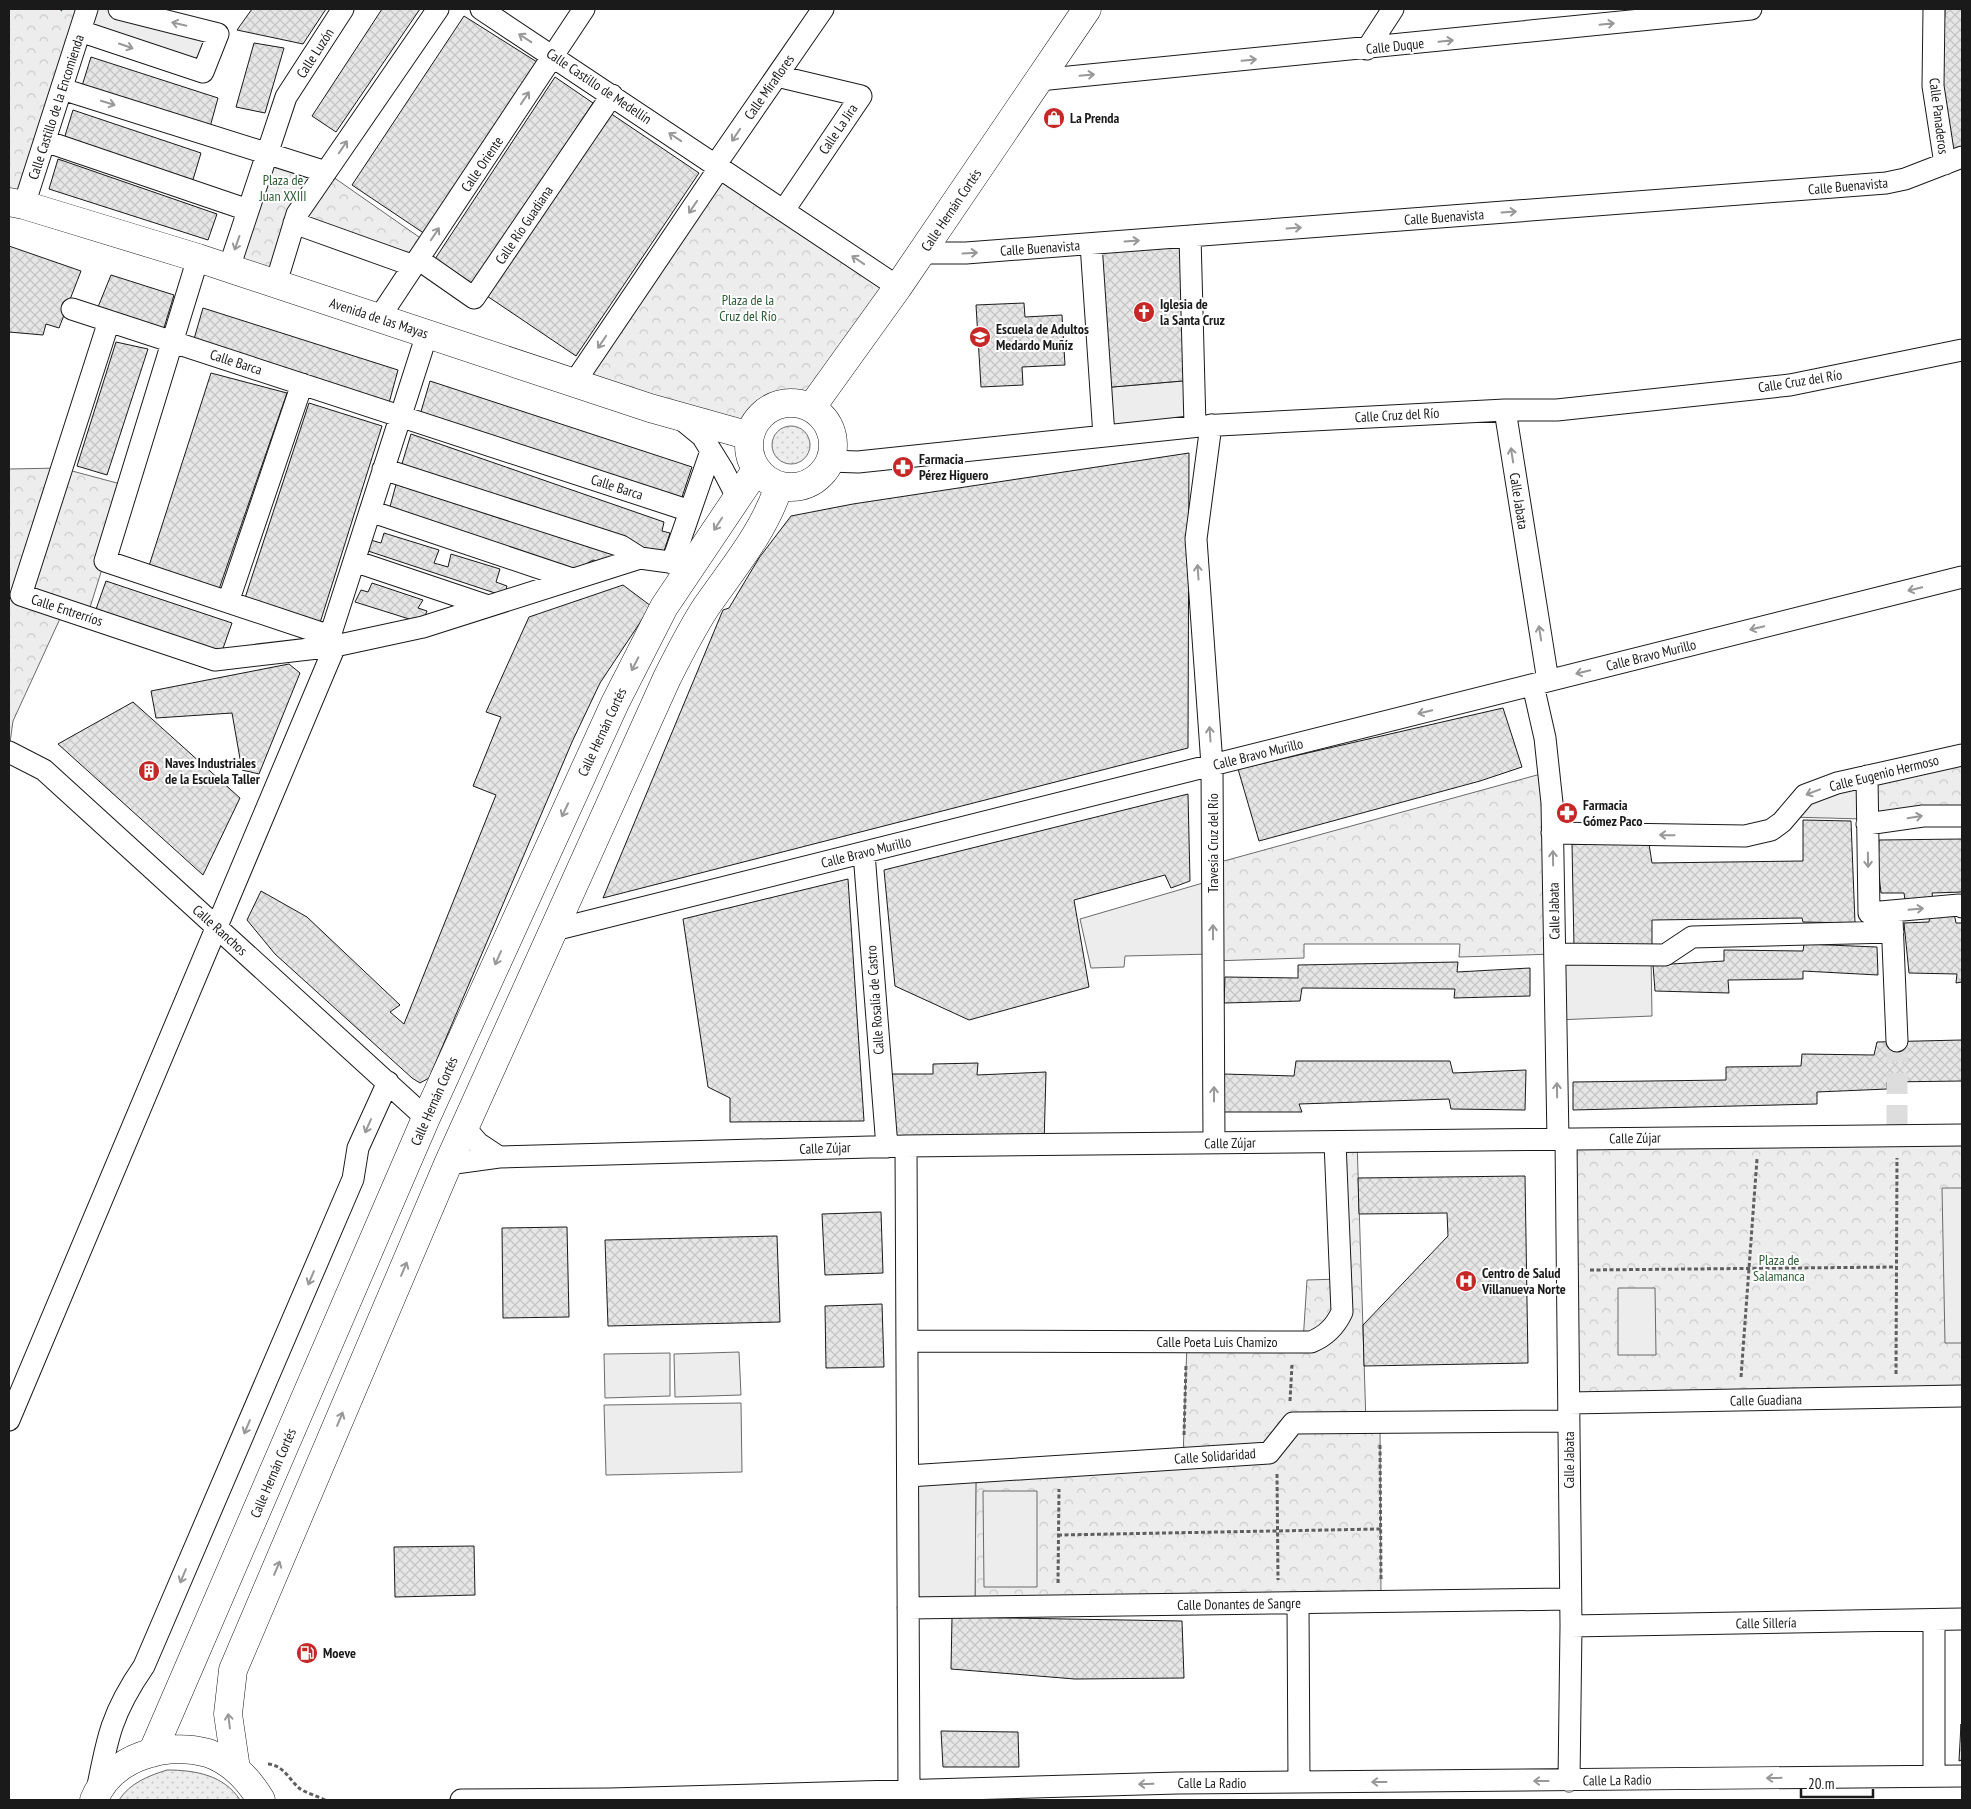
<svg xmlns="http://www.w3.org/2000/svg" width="1971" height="1809" font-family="'PT Sans Narrow',sans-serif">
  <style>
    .grass { fill: url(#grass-dots); stroke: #6a6a6a }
    .park { fill: url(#park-crowns); stroke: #6a6a6a }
    .built { fill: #ededed; stroke: #6a6a6a }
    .building { fill: url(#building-cross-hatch); stroke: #1a1a1a }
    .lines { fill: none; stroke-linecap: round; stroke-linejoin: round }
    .street-tunnel { stroke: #ddd; stroke-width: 21; stroke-dasharray: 21 11; stroke-linecap: butt }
    .street-casing { stroke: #1a1a1a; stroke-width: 23 }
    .secondary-casing { stroke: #1a1a1a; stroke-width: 29 }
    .path { stroke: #5f5f5f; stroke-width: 3; stroke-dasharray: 4 2.5; stroke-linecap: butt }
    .street { stroke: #fff; stroke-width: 21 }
    .secondary { stroke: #fff; stroke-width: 28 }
    .hedge { stroke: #2b5a34; stroke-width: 4; stroke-dasharray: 2.5 4; stroke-linecap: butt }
    .oneway { stroke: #989898 }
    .labels { text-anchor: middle; stroke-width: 4; stroke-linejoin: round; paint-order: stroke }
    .street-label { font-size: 14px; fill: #1a1a1a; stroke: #fff }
    .poi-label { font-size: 14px; font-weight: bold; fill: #1a1a1a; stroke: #fff; text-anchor: start }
    .park-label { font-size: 14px; fill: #2b5a34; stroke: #fff }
  </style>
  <defs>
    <pattern id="grass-dots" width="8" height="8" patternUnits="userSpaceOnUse" patternTransform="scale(1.25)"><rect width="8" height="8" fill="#ededed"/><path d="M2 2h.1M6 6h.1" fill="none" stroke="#cbcbcb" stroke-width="1.8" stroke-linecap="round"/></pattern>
    <pattern id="park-crowns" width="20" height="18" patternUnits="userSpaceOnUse" patternTransform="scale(1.25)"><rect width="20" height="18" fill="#ededed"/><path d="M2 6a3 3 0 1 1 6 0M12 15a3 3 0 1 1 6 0" fill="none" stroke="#cbcbcb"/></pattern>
    <pattern id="building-cross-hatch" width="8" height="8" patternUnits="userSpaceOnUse" patternTransform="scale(1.25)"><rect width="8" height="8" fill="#e6e6e6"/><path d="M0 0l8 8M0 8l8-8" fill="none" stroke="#c5c5c5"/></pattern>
  </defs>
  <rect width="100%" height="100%" fill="#fff"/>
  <path class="grass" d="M772 445a19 19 0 1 1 38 0a19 19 0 1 1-38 0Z
    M167,1770C195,1770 224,1775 240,1800H119C130,1783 148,1776 167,1770Z"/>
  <path class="park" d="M9,9H87L24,205L9,202Z
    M267,153L326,172L429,244L414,266L294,223L276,283L229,268Z
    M720,167L898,287L811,408C785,399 766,405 751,429L574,383Z
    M61,468L128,486L87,617L64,610L13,721L9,750V469Z
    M1962,755V816L1867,824V776Z
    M1548,772L1555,954L1459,957L1460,944H1304V958L1213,961V864Z
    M1962,1135V1396L1569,1403L1566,1139Z
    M1357,1141L1366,1423H1380L1381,1602L975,1607L976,1471L1183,1458L1187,1342H1303L1307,1280L1340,1279L1335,1142Z"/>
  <path class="built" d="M78,9H139L227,30L210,81L71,33Z
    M1194,380L1195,426L1104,436L1101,388Z
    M1862,780L1863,819L1790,817L1796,811Z
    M1213,880V954L1125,956L1124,967L1091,968L1080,919Z
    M1555,954L1651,955L1652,1016L1556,1020Z
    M1942,1188H1962V1343H1945Z
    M1618,1288H1655L1656,1355H1618Z
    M739,1352L741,1395L675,1397L674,1354Z
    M670,1353V1396L605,1398L604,1354Z
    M741,1403L742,1472L606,1475L604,1405Z
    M976,1471L975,1607L908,1608V1476Z
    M983,1491H1037V1587H984Z"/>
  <path class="building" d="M252,9H326L303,44L237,30Z
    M382,9H420L336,132L312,116Z
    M1945,9H1962V147L1951,150L1942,78Z
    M464,16L537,62L428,236L352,185Z
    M254,43L284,48L265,113L236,107Z
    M91,57L218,98L210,127L82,86Z
    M555,77L593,103L473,284L435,259Z
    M73,110L201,153L192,183L64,139Z
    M610,113L699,173L576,356L487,296Z
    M58,159L217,214L208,240L49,189Z
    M1190,236L1194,380L1101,388L1091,244Z
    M9,246L81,271L59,328L46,324L43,335L9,332Z
    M111,275L174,295L163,331L98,307Z
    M1024,303L1025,317L1062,315L1065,365L1022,367L1023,385L981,387L976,305Z
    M203,308L398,370L389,403L194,339Z
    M116,342L148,349L107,475L77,466Z
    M211,373L287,393L218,592L148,569Z
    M430,381L692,467L681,500L420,415Z
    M309,403L382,426L319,626L244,601Z
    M411,434L664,522L662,531L670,533L663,554L401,467Z
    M1189,453L1188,748L603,898L723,610L729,608L759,558L791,516L853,504Z
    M397,481L616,553L611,564L593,560L581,567L576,574L388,514Z
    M384,533L439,550L434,563L448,567L451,554L500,569L496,582L507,586L504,596L365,550L367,539L381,543Z
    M106,581L232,623L221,654L95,612Z
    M372,583L423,600L418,608L427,611L422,623L355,602L361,590L368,592Z
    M623,585L651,606L600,683L572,742L429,1078L420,1083L412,1078L275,954L247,920L261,891L307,917L400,1005L390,1012L404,1024L496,795L473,786L501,717L486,712L529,617Z
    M289,664L300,673L259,774L242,770L232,713L156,718L151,691Z
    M133,702L240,798L203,875L58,744Z
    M1503,708L1522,767L1480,781L1259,841L1238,769Z
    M1188,794L1190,881L1171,888L1165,875L1074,900L1089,987L969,1020L895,986L884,870Z
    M1803,820L1851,821L1855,923L1803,922L1802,918L1652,920V949L1574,947L1572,844H1649L1652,863L1803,861Z
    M1962,839V892L1932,893L1933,901L1905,900L1904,893H1881L1878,867L1879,840Z
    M848,879L864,1121L730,1122V1098L708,1087L683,919Z
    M1954,913L1956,923H1962V982L1956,983L1957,974L1909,973L1904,923L1929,922L1930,914Z
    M1804,944L1877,947L1878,975L1803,971V979L1728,980L1729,993L1655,991L1653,965L1724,961V950L1803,951Z
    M1458,962L1457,972L1530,968V996L1454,998L1455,989L1302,988L1300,1001L1224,1003L1225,977L1298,978V965Z
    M1962,1040V1081L1887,1082V1089L1817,1092V1104L1573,1110V1082L1726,1080V1067L1801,1066L1802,1054L1874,1055L1877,1042Z
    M1296,1061H1450L1453,1073L1526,1070L1525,1110L1451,1109L1449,1099L1299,1104L1302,1112H1224L1223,1074L1294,1076Z
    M978,1063L977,1075L1046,1072L1044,1145L887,1147L881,1074H933V1064Z
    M1525,1176L1528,1363L1364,1366L1363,1325L1448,1236L1447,1213L1359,1214L1358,1178Z
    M881,1212L883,1273L825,1275L822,1214Z
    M567,1227L569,1317L503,1318L502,1228Z
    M777,1236L780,1322L608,1326L605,1240Z
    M882,1304L884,1367L826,1368L825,1306Z
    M474,1546L475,1595L395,1597L394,1547Z
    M952,1617L1182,1621L1184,1678L1075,1679L951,1669Z
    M1961,1724L1962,1760L1959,1761Z
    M941,1731L1018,1732L1019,1767H943Z"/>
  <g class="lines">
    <path class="street-tunnel" d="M1897,1041V1136"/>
    <g class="street-casing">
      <path id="street" d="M481,9L898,287
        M1934,9L1933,86L1945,164
        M80,31L203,72L218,34L119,9
        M1367,49L1393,9
        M777,76L861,96L784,210
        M1039,80L1751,9
        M62,89L326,172
        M45,141L248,210
        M716,164L823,9
        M24,205L87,9
        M294,223L414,266
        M1190,236L1195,426
        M1091,244L1104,436
        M922,253H966L1886,183L1905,179L1962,157
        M198,258L105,561L330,636
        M418,259L474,298L612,95
        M229,268L286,97L343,9
        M276,283L297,214L438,9
        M72,309L690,511
        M379,318L584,9
        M109,321L21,595L215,660L335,646L423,627L640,558L691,565
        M574,383L720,167
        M1505,410L1548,681
        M680,418L702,436L723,470L737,497
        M1211,425L1196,539L1212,765L1214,1143
        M830,461L858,462L1200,426L1505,410H1557L1790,385L1962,350
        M383,469L621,546L640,558
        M370,511L572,579
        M354,561L488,606
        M672,563L711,451
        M228,602L302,384
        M335,646L330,636L427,334
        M1533,685L1545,738L1552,803L1558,1139
        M9,752L44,770L426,1118
        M1867,776L1869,913L1959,905L1962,907
        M1867,824L1923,816H1962
        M1552,833L1745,836L1771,830L1782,822L1805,795L1837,783L1962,755
        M864,853L887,1147
        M1892,919L1897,1041
        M554,930L1962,577
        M1555,954L1665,955L1692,937L1893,932
        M465,1128L478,1143L499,1157
        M1566,1139L1571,1626L1569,1781
        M906,1146L909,1791
        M448,1164L499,1157L906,1146L1962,1135
        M907,1341L1311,1342C1326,1336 1335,1327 1342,1312L1335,1142
        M1569,1403L1962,1396
        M9,1420L335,646
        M908,1476L1269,1453L1293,1423L1569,1421
        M1298,1603L1299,1782
        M908,1608L1570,1599
        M1571,1626L1962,1619
        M1934,1776V1620
        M97,1791C107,1738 112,1712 144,1666L353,1179L358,1148L388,1082
        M461,1800L610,1799L1178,1783L1962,1776"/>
    </g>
    <g class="secondary-casing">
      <path id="secondary" d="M9,202L24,205L198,258L650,408L750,436
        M749 445a42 42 0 1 1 84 0a42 42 0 1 1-84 0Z
        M811,408L898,287L1087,9
        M152,1753L426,1118L615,703L664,607L756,470
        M236,1769L228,1714L233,1670L448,1164L667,678C679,654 691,630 706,607C733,568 764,532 779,486
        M94,1800C111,1757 166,1741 208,1753C231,1761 249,1780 261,1800"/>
    </g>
    <path class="path" d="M1590,1270L1896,1267
      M1896,1374L1897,1158
      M1741,1377L1757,1159
      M1290,1401L1292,1365
      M1184,1435L1186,1364
      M1380,1445L1381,1579
      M1277,1474L1278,1580
      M1058,1535L1380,1529
      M1058,1583L1059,1489
      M268,1764C283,1765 289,1779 299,1788C305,1793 318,1796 325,1800"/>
    <use href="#street" class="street"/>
    <use href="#secondary" class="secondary"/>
    <path class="hedge" d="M60,10L61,9"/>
  </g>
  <defs><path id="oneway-shaft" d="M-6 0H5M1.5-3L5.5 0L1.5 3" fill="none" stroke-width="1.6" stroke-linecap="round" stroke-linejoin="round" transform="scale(1.25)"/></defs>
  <g class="oneway">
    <use href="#oneway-shaft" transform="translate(179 24) rotate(-166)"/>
    <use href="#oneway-shaft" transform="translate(1607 24) rotate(-6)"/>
    <use href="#oneway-shaft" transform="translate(525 38) rotate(-147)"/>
    <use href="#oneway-shaft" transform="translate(1446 41) rotate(-6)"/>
    <use href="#oneway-shaft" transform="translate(126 46) rotate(19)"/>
    <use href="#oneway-shaft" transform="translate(1249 60) rotate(-5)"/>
    <use href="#oneway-shaft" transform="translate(1087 75) rotate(-5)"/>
    <use href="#oneway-shaft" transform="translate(525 98) rotate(-56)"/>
    <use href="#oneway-shaft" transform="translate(108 103) rotate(17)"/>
    <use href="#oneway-shaft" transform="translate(736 135) rotate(124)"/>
    <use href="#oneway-shaft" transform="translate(675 137) rotate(-146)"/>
    <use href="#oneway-shaft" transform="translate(343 147) rotate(-56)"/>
    <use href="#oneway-shaft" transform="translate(693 207) rotate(124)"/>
    <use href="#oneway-shaft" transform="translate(1509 212) rotate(-4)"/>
    <use href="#oneway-shaft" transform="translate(1294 228) rotate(-4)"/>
    <use href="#oneway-shaft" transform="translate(435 234) rotate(-56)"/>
    <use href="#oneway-shaft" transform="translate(1132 241) rotate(-4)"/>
    <use href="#oneway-shaft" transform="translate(237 243) rotate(109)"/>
    <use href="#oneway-shaft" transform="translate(970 253) rotate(-3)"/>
    <use href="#oneway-shaft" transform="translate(858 260) rotate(-146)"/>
    <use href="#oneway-shaft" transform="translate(602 342) rotate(124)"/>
    <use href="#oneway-shaft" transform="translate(1512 455) rotate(-99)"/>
    <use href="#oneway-shaft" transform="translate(718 524) rotate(123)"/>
    <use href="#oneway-shaft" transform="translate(1198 572) rotate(-94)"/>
    <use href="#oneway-shaft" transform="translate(1915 589) rotate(166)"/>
    <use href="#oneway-shaft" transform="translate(1757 628) rotate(166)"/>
    <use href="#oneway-shaft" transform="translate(1540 633) rotate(-99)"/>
    <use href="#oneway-shaft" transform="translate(635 664) rotate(117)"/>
    <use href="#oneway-shaft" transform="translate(1583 672) rotate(166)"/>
    <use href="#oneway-shaft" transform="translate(1425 712) rotate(166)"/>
    <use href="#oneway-shaft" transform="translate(1210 734) rotate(-94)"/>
    <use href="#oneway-shaft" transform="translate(1813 792) rotate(159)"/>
    <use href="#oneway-shaft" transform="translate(565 810) rotate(115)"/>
    <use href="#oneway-shaft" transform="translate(1915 817) rotate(-9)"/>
    <use href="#oneway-shaft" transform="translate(1667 835) rotate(-179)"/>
    <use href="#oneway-shaft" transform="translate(1553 858) rotate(-91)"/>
    <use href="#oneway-shaft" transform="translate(1868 860) rotate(89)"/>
    <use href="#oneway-shaft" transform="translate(1916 909) rotate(-5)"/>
    <use href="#oneway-shaft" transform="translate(1213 932) rotate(-90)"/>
    <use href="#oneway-shaft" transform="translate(498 958) rotate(114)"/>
    <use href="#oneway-shaft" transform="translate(1557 1090) rotate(-91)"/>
    <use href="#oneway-shaft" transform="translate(1214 1094) rotate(-90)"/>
    <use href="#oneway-shaft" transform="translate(368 1126) rotate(114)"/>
    <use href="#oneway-shaft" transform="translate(404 1269) rotate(-67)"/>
    <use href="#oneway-shaft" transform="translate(311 1278) rotate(113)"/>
    <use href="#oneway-shaft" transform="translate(340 1419) rotate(-67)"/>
    <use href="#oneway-shaft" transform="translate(247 1427) rotate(113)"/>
    <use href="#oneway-shaft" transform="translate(277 1568) rotate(-67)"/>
    <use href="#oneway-shaft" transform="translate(183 1576) rotate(113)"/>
    <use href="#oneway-shaft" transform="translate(229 1721) rotate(-97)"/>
    <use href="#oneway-shaft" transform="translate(1774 1778) rotate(179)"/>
    <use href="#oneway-shaft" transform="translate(1541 1781) rotate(180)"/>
    <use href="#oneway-shaft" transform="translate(1379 1782) rotate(180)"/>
    <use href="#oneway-shaft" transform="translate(1146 1784) rotate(178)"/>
  </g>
  <defs>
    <g id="shop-disc" transform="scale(1.125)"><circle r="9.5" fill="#c62828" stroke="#fff"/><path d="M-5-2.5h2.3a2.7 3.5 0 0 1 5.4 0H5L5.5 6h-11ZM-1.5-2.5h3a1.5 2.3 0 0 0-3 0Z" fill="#fff"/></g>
    <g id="church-disc" transform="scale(1.125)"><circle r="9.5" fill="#c62828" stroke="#fff"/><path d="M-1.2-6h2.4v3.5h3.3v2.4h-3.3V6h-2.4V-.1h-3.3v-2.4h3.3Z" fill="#fff"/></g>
    <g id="school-disc" transform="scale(1.125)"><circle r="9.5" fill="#c62828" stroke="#fff"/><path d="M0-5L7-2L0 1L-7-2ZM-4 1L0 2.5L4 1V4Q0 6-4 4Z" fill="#fff"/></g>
    <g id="pharmacy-disc" transform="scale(1.125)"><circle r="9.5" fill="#c62828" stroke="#fff"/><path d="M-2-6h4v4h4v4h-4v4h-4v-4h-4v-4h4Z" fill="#fff"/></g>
    <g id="building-disc" transform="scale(1.125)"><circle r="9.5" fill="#c62828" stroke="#fff"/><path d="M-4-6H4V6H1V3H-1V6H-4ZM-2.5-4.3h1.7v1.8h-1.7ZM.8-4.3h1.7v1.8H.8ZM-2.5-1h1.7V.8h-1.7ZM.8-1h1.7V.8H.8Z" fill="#fff"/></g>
    <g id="hospital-disc" transform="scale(1.125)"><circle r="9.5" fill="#c62828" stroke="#fff"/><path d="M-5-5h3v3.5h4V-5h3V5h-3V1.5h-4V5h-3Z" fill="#fff"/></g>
    <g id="fuel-disc" transform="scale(1.125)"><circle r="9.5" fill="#c62828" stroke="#fff"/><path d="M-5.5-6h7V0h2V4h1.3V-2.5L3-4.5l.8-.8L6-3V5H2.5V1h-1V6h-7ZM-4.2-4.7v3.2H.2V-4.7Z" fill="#fff"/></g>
  </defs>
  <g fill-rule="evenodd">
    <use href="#shop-disc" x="1054" y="118"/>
    <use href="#church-disc" x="1144" y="312"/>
    <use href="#school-disc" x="980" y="337"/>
    <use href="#pharmacy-disc" x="903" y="467"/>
    <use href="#building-disc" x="149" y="771"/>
    <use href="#pharmacy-disc" x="1567" y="813"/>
    <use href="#hospital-disc" x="1466" y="1281"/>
    <use href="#fuel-disc" x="307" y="1653"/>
  </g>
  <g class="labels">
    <g class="street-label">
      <text transform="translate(1395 46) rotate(-6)" y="5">Calle Duque</text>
      <text transform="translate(315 53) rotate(-57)" y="5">Calle Luzón</text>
      <text transform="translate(599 86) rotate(34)" y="5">Calle Castillo de Medellín</text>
      <text transform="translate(769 87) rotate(-55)" y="5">Calle Miraflores</text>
      <text transform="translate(56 107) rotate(-72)" y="5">Calle Castillo de la Encomienda</text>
      <text transform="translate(1939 116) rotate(83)" y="5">Calle Panaderos</text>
      <text transform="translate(838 129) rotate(-56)" y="5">Calle La Jira</text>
      <text transform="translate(482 164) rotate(-56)" y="5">Calle Oriente</text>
      <text transform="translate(1848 186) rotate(-5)" y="5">Calle Buenavista</text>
      <text transform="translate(951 210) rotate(-56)" y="5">Calle Hernán Cortés</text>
      <text transform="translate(1444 217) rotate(-4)" y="5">Calle Buenavista</text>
      <text transform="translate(524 225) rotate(-56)" y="5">Calle Río Guadiana</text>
      <text transform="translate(1040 248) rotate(-4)" y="5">Calle Buenavista</text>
      <text transform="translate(379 318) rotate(18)" y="5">Avenida de las Mayas</text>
      <text transform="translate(236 362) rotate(18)" y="5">Calle Barca</text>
      <text transform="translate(1800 381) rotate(-9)" y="5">Calle Cruz del Río</text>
      <text transform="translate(1397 415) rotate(-3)" y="5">Calle Cruz del Río</text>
      <text transform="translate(617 487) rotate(18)" y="5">Calle Barca</text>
      <text transform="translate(1519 501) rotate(81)" y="5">Calle Jabata</text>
      <text transform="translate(67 610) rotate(18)" y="5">Calle Entrerríos</text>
      <text transform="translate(1651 655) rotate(-14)" y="5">Calle Bravo Murillo</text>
      <text transform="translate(602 732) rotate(-65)" y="5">Calle Hernán Cortés</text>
      <text transform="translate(1258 754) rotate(-14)" y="5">Calle Bravo Murillo</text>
      <text transform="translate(1884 773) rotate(-14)" y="5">Calle Eugenio Hermoso</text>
      <text transform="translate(1213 843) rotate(-90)" y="5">Travesía Cruz del Río</text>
      <text transform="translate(866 852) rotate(-14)" y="5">Calle Bravo Murillo</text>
      <text transform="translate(1554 911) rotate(-91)" y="5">Calle Jabata</text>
      <text transform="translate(220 930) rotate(42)" y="5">Calle Ranchos</text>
      <text transform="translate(875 1000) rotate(-94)" y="5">Calle Rosalía de Castro</text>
      <text transform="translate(434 1101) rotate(-66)" y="5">Calle Hernán Cortés</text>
      <text transform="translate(1635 1138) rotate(-1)" y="5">Calle Zújar</text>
      <text transform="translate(1230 1143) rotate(-1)" y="5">Calle Zújar</text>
      <text transform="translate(825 1148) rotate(-2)" y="5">Calle Zújar</text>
      <text x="1217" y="1347">Calle Poeta Luis Chamizo</text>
      <text transform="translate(1766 1400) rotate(-1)" y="5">Calle Guadiana</text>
      <text transform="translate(1215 1456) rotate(-4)" y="5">Calle Solidaridad</text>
      <text transform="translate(1569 1460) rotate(-90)" y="5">Calle Jabata</text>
      <text transform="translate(273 1473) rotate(-67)" y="5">Calle Hernán Cortés</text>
      <text transform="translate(1239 1604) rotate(-1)" y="5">Calle Donantes de Sangre</text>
      <text transform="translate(1766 1623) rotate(-1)" y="5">Calle Sillería</text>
      <text transform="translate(1617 1780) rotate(-1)" y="5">Calle La Radio</text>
      <text x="1212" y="1788">Calle La Radio</text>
    </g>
    <g class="poi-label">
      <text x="1070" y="123">La Prenda</text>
      <text x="1160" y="309">Iglesia de<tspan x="1160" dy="16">la Santa Cruz</tspan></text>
      <text x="996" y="334">Escuela de Adultos<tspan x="996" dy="16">Medardo Muñíz</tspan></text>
      <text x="919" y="464">Farmacia<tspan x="919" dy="16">Pérez Higuero</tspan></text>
      <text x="165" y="768">Naves Industriales<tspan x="165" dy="16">de la Escuela Taller</tspan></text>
      <text x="1583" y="810">Farmacia<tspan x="1583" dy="16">Gómez Paco</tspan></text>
      <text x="1482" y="1278">Centro de Salud<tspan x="1482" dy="16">Villanueva Norte</tspan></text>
      <text x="323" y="1658">Moeve</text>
    </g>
    <g class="park-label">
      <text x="283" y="185">Plaza de<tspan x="283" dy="16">Juan XXIII</tspan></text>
      <text x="748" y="305">Plaza de la<tspan x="748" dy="16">Cruz del Río</tspan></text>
      <text x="1779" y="1265">Plaza de<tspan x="1779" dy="16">Salamanca</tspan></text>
    </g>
  </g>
  <rect width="1971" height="1809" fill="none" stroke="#1a1a1a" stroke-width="20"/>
  <path d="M1801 1789v8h72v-8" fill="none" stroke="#1a1a1a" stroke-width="2.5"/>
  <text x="1808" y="1789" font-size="15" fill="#1a1a1a" stroke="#ffffff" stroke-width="4" paint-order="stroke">20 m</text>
</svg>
